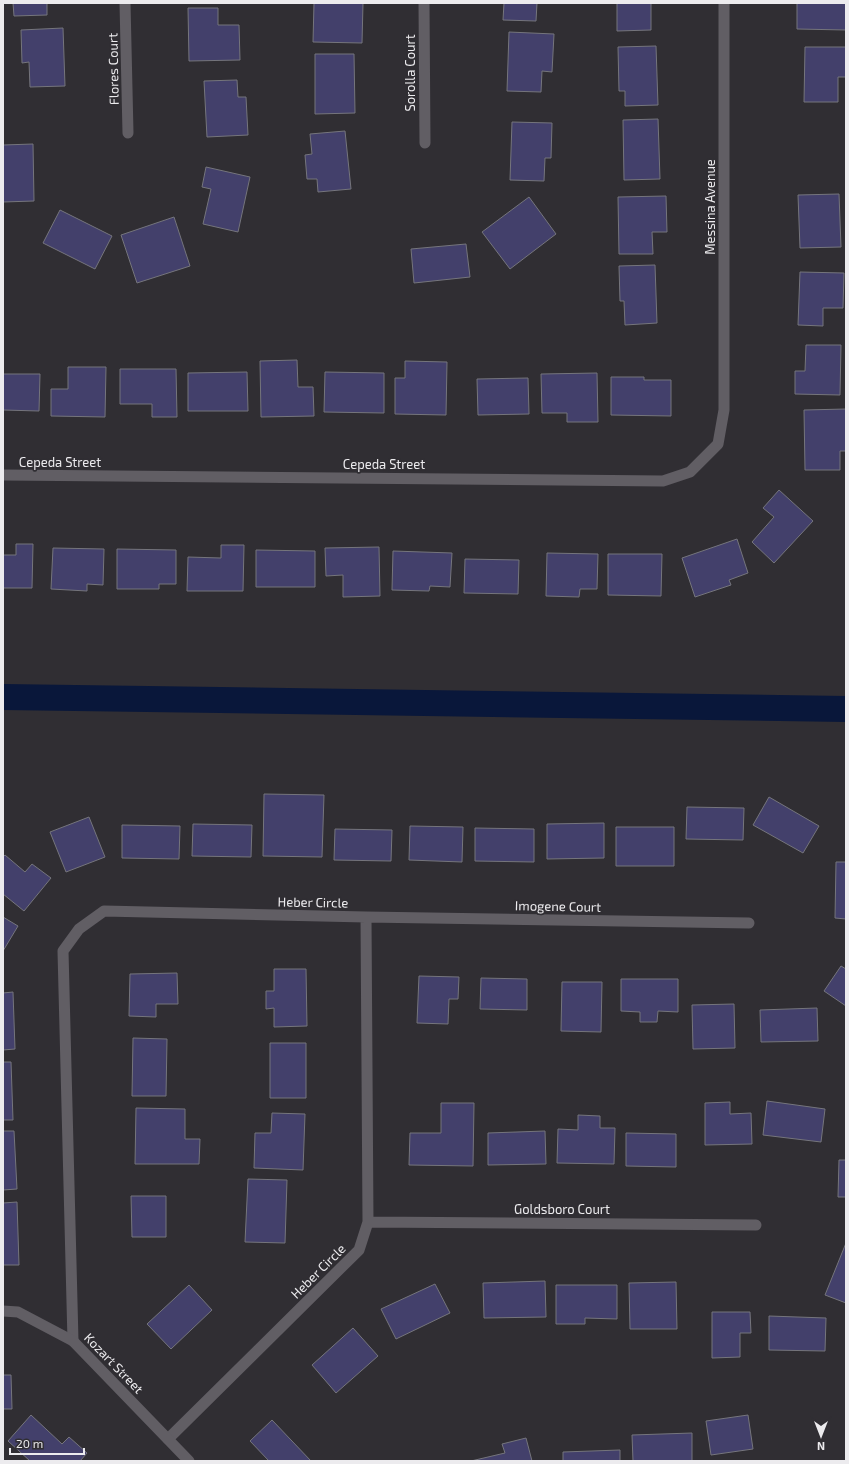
<svg xmlns="http://www.w3.org/2000/svg" width="849" height="1464" font-family="'Exo 2',sans-serif">
  <style>
    .lines { fill: none; stroke-linecap: round; stroke-linejoin: round }
    .canal { stroke: #09173a; stroke-width: 26 }
    .building { fill: #43406b; stroke: #75757c }
    .minor { stroke: #615e64; stroke-width: 11 }
    .tertiary { stroke: #615e64; stroke-width: 11 }
    .labels { text-anchor: middle; stroke-width: 3.5; stroke-linejoin: round; paint-order: stroke }
    .street-label { font-size: 13px; fill: #ecebee; stroke: #302e33 }
  </style>
  <rect width="100%" height="100%" fill="#302e33"/>
  <g class="lines">
    <path class="canal" d="M3,697L846,709"/>
  </g>
  <path class="building" d="M13,3H47V15L14,16Z
    M314,3H363L362,43L313,42Z
    M504,3H537L536,21L503,20Z
    M617,3H651V30L617,31Z
    M797,3H846V30L797,29Z
    M188,8H218V25H239L240,60L189,61Z
    M63,28L65,86L30,87L29,62L22,63L21,30Z
    M509,32L554,34L552,72L542,71L541,92L507,91Z
    M656,46L658,105L625,106V91H619L618,47Z
    M805,47H846V77H838V102H804Z
    M315,54H354L355,113L315,114Z
    M237,80L238,97H246L248,135L207,137L204,81Z
    M658,119L660,179L624,180L623,120Z
    M512,122L552,123L551,158H545L544,181L510,180Z
    M345,131L351,189L318,192L317,179H307L305,155L312,154L310,134Z
    M33,144L34,201L3,202V145Z
    M206,167L250,177L238,232L203,224L211,189L202,187Z
    M839,194L841,247L800,248L798,195Z
    M666,196L667,232H652L653,254H619L618,197Z
    M529,197L556,234L510,269L482,232Z
    M60,210L112,236L95,269L43,243Z
    M174,217L190,266L137,283L121,235Z
    M466,244L470,277L414,283L411,249Z
    M655,265L657,323L625,325L624,301H620L619,266Z
    M800,272L844,273L843,308H823V326L798,325Z
    M806,345H841L840,395L795,394V371H805Z
    M297,360L298,387H313L314,416L261,417L260,361Z
    M405,361L447,362L446,415L395,414V378H405Z
    M68,367H106L105,417L51,416V389H68Z
    M120,369H176L177,417H152V404H120Z
    M247,372L248,411H188V373Z
    M325,372L384,373V413L324,412Z
    M597,373L598,422H567V413H542L541,374Z
    M3,374H40L39,411L3,410Z
    M611,377H644V380H671V416L611,415Z
    M528,378L529,414L478,415L477,379Z
    M846,409V451H840V470H805L804,410Z
    M779,490L813,521L774,563L752,542L774,517L763,508Z
    M737,539L748,573L729,580L731,585L695,597L682,558Z
    M16,544H33L32,588H3V555H16Z
    M221,545H244L243,591H187L188,557L221,558Z
    M379,547L380,596L343,597V575L326,576L325,548Z
    M53,548L104,549L103,585L87,584V591L51,589Z
    M117,549L176,550V584H159V589H117Z
    M256,550L315,551V587H256Z
    M393,551L452,553L450,587L430,586L429,591L392,590Z
    M547,553L598,554L597,589H580L579,597L546,596Z
    M608,554H662L661,596L608,595Z
    M465,559L519,560L518,594L464,593Z
    M264,794L324,795L322,857L263,856Z
    M769,797L819,826L803,853L753,825Z
    M687,807L744,808L743,840L686,839Z
    M89,817L105,857L66,872L50,832Z
    M604,823V858L547,859V824Z
    M193,824L252,825L251,857L192,856Z
    M122,825L180,826L179,859L122,858Z
    M410,826L463,827L462,862L409,860Z
    M616,827H674V866H616Z
    M475,828L534,829V862L475,861Z
    M335,829L392,830L391,861L334,860Z
    M5,855L25,872L32,864L51,878L24,911L3,894V857Z
    M836,862H846V919L835,918Z
    M3,917L18,926L3,951Z
    M841,966L846,969V1006L824,991Z
    M274,969H306L307,1026L274,1027V1008L266,1009V991H274Z
    M177,973L178,1004H156V1017L129,1016L130,974Z
    M419,976L459,977L458,999H449L448,1024L417,1023Z
    M481,978L527,979V1010L480,1009Z
    M621,979H678V1012L658,1011L657,1022H640V1012L621,1011Z
    M562,982H602L601,1032L561,1031Z
    M13,992L15,1049L3,1050V993Z
    M734,1004L735,1048L693,1049L692,1005Z
    M817,1008L818,1041L761,1042L760,1010Z
    M133,1038L167,1039L166,1096H132Z
    M270,1043H306V1098H270Z
    M3,1062H11L13,1120H3Z
    M767,1101L825,1109L821,1142L763,1135Z
    M730,1102V1114L751,1113L752,1144L705,1145V1103Z
    M441,1103H474L473,1166L409,1165L410,1133H441Z
    M136,1108L185,1109V1139H200L199,1164H135Z
    M272,1113L305,1114L303,1170L254,1168L255,1133H271Z
    M578,1115L600,1116V1128H615L614,1164L557,1163L558,1129L578,1130Z
    M3,1131H14L17,1189L3,1190Z
    M545,1131L546,1164L488,1165V1133Z
    M626,1133L676,1134V1167L626,1166Z
    M839,1160H846V1197H838Z
    M248,1179L287,1180L285,1243L245,1242Z
    M131,1196H166V1237H132Z
    M17,1202L19,1265H3V1203Z
    M846,1243V1303L825,1295Z
    M545,1281L546,1317L484,1318L483,1283Z
    M676,1282L677,1329H630L629,1283Z
    M435,1284L450,1313L396,1339L381,1309Z
    M189,1285L212,1310L171,1349L147,1324Z
    M556,1285H617V1319L585,1318V1324H556Z
    M712,1312H750L751,1333H740V1357L712,1358Z
    M769,1316L826,1318L825,1351L769,1350Z
    M353,1328L378,1356L336,1393L312,1365Z
    M3,1375H11L12,1409H3Z
    M31,1415L62,1444L69,1437L87,1453L80,1461H30L8,1441Z
    M748,1415L753,1449L711,1455L706,1421Z
    M272,1420L311,1461H269L250,1441Z
    M692,1433V1461H633L632,1435Z
    M526,1438L532,1461H471L505,1453L502,1444Z
    M620,1450V1461H563V1452Z"/>
  <g class="lines">
    <path class="minor" d="M125,3L128,133
      M424,3L425,143
      M3,475L663,481L690,472L718,444L724,410V3
      M368,1222L756,1225
      M73,1341L63,951L79,929L104,911L366,917L749,923
      M168,1439L359,1250L368,1222L366,917"/>
    <path class="tertiary" d="M3,1311L18,1312L73,1341L189,1461"/>
  </g>
  <g class="labels">
    <g class="street-label">
      <text transform="translate(113 69) rotate(-91)" y="5">Flores Court</text>
      <text transform="translate(410 73) rotate(-90)" y="5">Sorolla Court</text>
      <text transform="translate(710 207) rotate(-90)" y="5">Messina Avenue</text>
      <text x="60" y="467">Cepeda Street</text>
      <text x="384" y="469">Cepeda Street</text>
      <text transform="translate(313 902) rotate(1)" y="5">Heber Circle</text>
      <text transform="translate(558 906) rotate(1)" y="5">Imogene Court</text>
      <text x="562" y="1214">Goldsboro Court</text>
      <text transform="translate(318 1271) rotate(-45)" y="5">Heber Circle</text>
      <text transform="translate(114 1363) rotate(46)" y="5">Kozart Street</text>
    </g>
  </g>
  <rect width="849" height="1464" fill="none" stroke="#ecebee" stroke-width="8"/>
  <g transform="translate(821 1436) rotate(180)" stroke="#302e33" stroke-width="3" paint-order="stroke">
  <path d="M0-3L7 15L0 10L-7 15Z" fill="#ecebee"/>
  <text y="-6" font-size="11" font-weight="bold" text-anchor="middle" fill="#ecebee">N</text>
  </g>
  <path d="M10 1448v6h74v-6" fill="none" stroke="#ecebee" stroke-width="2"/>
  <text x="16" y="1448" font-size="12" fill="#ecebee" stroke="#302e33" stroke-width="3" paint-order="stroke">20 m</text>
</svg>
